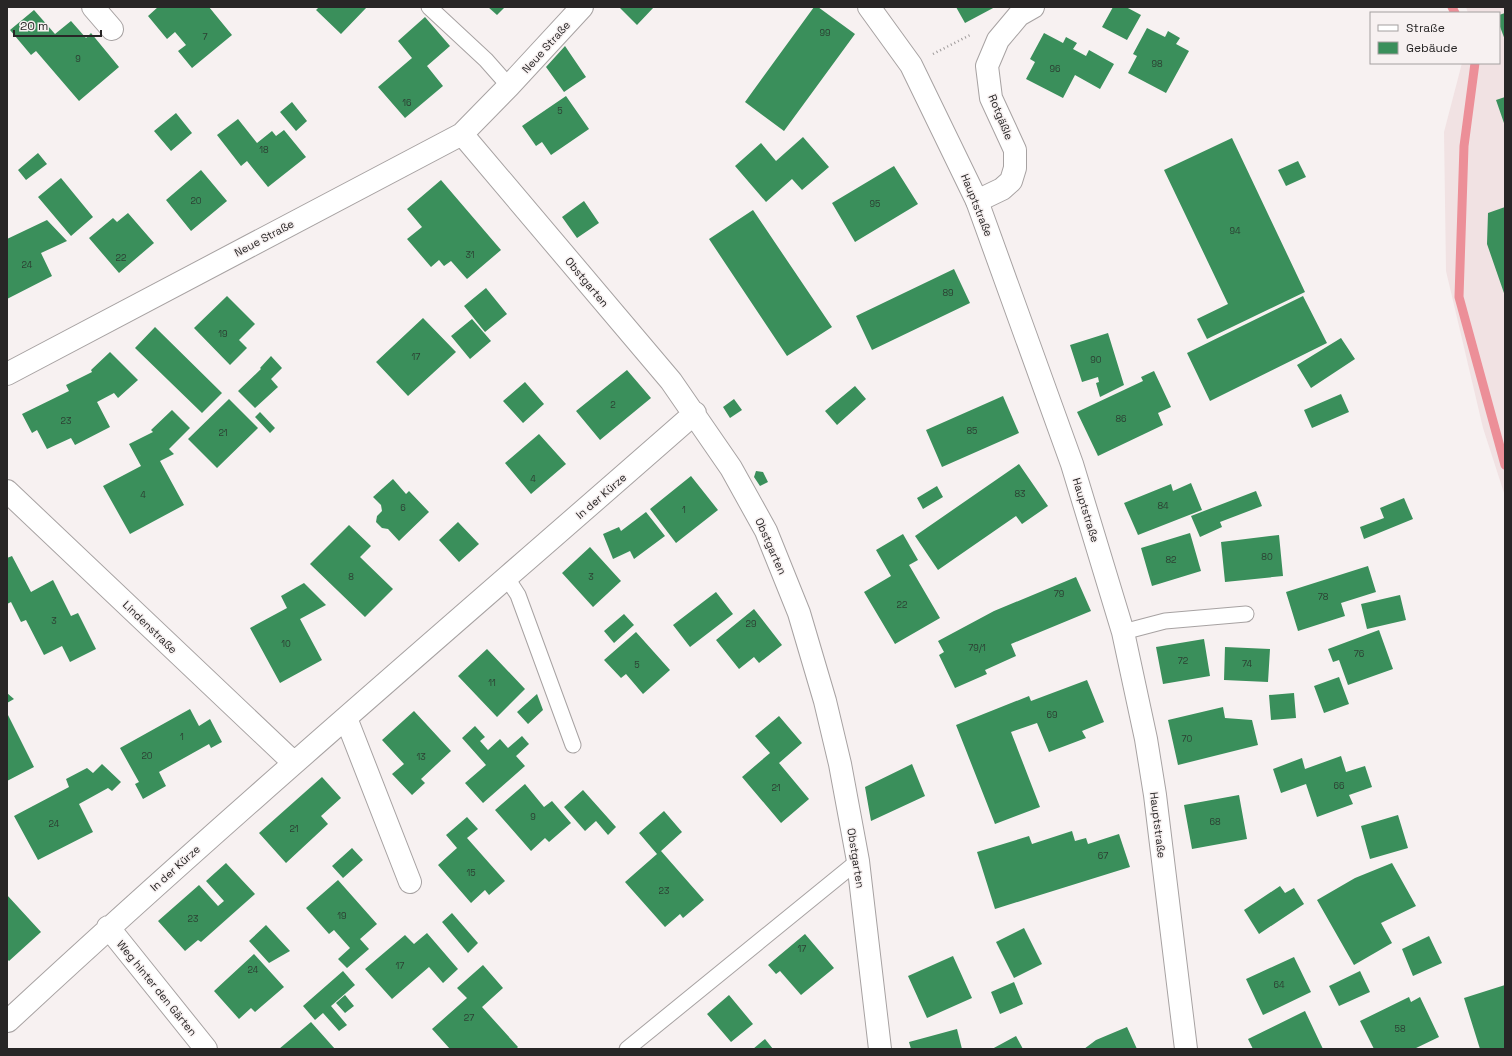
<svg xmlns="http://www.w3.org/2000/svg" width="1512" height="1056" font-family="'Space Grotesk',sans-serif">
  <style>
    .built { fill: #f1e2e3 }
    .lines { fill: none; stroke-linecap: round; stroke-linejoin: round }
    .stream { stroke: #ec8f98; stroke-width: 9 }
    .building { fill: #3a8f5b }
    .service-casing { stroke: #a7a2a2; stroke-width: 17 }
    .minor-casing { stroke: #a7a2a2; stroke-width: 24 }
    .tertiary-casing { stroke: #a7a2a2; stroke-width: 24 }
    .path { stroke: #9d9999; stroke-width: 2.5; stroke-dasharray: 1 3; stroke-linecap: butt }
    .service { stroke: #fff; stroke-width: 15 }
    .minor { stroke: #fff; stroke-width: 22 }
    .tertiary { stroke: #fff; stroke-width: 22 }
    .labels { text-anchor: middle; stroke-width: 3; stroke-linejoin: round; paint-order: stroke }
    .number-label { font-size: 9px; fill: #2c4033 }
    .street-label { font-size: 11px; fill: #282626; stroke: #f7f1f1 }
  </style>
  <rect width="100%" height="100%" fill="#f7f1f1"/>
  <path class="built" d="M1466,7H1505V496L1483,428L1446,271L1444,132L1462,63H1499V13H1468Z"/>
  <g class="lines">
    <path class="stream" d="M1452,7L1455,13
      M1475,63L1464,146L1459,297L1505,465"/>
  </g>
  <path class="building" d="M158,7H209L232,35L192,68L178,51L186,45L175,32L167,39L148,16Z
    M319,7H367L341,34L316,10Z
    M488,7H505L497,15Z
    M619,7H654L637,25Z
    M814,7H818L855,34L784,131L745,102Z
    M956,7H995L965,23Z
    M1113,7H1126L1141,15L1127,40L1102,27Z
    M34,10L55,34L71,21L86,38L91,33L119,67L79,101L36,51L31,55L10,30Z
    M1505,13V40L1499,24V15Z
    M425,17L450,46L427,66L443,86L405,118L378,87L412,58L398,41Z
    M1147,28L1165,37L1168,31L1180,38L1176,44L1189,51L1166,93L1128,73L1137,56L1133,54Z
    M1044,33L1063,43L1066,37L1077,43L1073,49L1086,56L1089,50L1114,64L1100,89L1075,75L1063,98L1026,79L1035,62L1030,59Z
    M565,46L586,77L564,92L546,67Z
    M566,96L589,129L551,155L542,142L536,146L522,126Z
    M1505,97V126L1496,100Z
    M292,102L307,121L296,131L280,112Z
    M176,113L192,133L171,151L154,131Z
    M238,119L257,143L272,131L276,136L284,130L306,157L268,187L247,161L241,166L217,135Z
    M803,137L829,167L802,190L792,179L766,202L735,166L761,143L776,161Z
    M1232,138L1305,292L1207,339L1197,319L1228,304L1164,170Z
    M38,153L47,164L26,180L18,170Z
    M1298,161L1306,177L1286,186L1278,170Z
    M894,166L918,204L855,242L832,203Z
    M201,170L227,201L191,231L166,200Z
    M61,178L93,217L71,236L38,197Z
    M441,180L501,250L467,279L451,261L444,266L439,260L431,267L407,239L422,227L407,209Z
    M584,201L599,223L577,238L562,217Z
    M1505,207V296L1487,244L1488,213Z
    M753,210L832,327L787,356L709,239Z
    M128,213L154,243L119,273L89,238L113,218L117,222Z
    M47,220L67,241L41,253L52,276L7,299V239Z
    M954,269L970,303L872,350L856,316Z
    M486,288L507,314L485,332L464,306Z
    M227,296L255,324L239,340L247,348L230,365L194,328Z
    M1303,296L1327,343L1210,401L1187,353Z
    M423,318L456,352L408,396L376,362Z
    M472,319L491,341L470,359L451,336Z
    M155,327L222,393L202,413L135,348Z
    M1108,333L1124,385L1100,397L1096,383L1099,382L1098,377L1082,382L1070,345Z
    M1341,338L1355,359L1311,388L1297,365Z
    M110,352L138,380L118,398L114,393L97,402L110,427L75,445L71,438L47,449L37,430L32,433L22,414L69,391L66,385L92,372L91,370Z
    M271,356L282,368L271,379L278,387L255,408L238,391L261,369L260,368Z
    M627,370L651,398L600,440L576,411Z
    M1154,371L1171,407L1158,413L1163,425L1098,456L1077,412L1143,381L1141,377Z
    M525,382L544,404L523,423L503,401Z
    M855,386L866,399L837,425L825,411Z
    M1341,394L1349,412L1312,428L1304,410Z
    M1003,396L1019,433L942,467L926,430Z
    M229,399L258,428L217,468L188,439Z
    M734,399L742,410L730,418L723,407Z
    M172,410L190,428L169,449L174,454L160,461L184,505L130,534L103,486L141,466L129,444L153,432L151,430Z
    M260,412L275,428L270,433L255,417Z
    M539,434L566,464L531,494L505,463Z
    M1019,464L1048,506L1022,524L1016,516L938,570L915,536Z
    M756,471L763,472L768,482L760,486L754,477Z
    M691,476L718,510L676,543L650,509Z
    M393,479L406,494L409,491L429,512L399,541L388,529L382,528L376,522L377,516L382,511L381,505L373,497Z
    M1191,483L1202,510L1138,535L1124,503L1171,484L1173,491Z
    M937,486L943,497L923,509L917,498Z
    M1256,491L1262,506L1220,522L1222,527L1200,537L1191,516Z
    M1404,498L1413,519L1364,539L1360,527L1384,518L1380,508Z
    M646,512L665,536L634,559L630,551L613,559L603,534L619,527L621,531Z
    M458,522L479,544L459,562L439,540Z
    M349,525L371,546L360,557L393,589L365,617L310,564Z
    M1190,533L1201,571L1152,586L1141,548Z
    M903,534L918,560L909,565L940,618L895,644L864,592L891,576L876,550Z
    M1279,535L1283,576L1225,582L1221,542Z
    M590,547L621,581L593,607L562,573Z
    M12,556L31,592L53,580L71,616L78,613L96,649L70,662L62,646L44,655L26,620L21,622L11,602L7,604V558Z
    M1368,566L1376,592L1341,603L1345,616L1298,631L1286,592Z
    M1076,577L1091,611L1011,644L1016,656L985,670L987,674L955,688L939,655L944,652L938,641L994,611Z
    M304,583L326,605L300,619L322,660L280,683L250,628L287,608L281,596Z
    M716,592L733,614L690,647L673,625Z
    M1400,595L1406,620L1367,629L1361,604Z
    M754,609L782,645L759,663L754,657L739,669L716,640Z
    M624,614L634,625L614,643L604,631Z
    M1379,630L1393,669L1348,685L1339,660L1333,662L1328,649Z
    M636,632L670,670L643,694L626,674L621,678L604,660Z
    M1204,639L1210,676L1163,684L1156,647Z
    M1225,647L1270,649L1268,682L1224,680Z
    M487,649L525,689L497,717L458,676Z
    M1339,677L1349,704L1324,713L1314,686Z
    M1087,680L1104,722L1082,731L1086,738L1049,752L1037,723L1011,732L1040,807L995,824L956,725L1029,696L1031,701Z
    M7,693L14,699L7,703Z
    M1294,693L1296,718L1271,720L1269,695Z
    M537,694L543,710L528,724L517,712Z
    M1223,707L1225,718L1252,720L1258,745L1178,765L1168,720Z
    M190,709L199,726L210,719L222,742L211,748L209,744L159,772L166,786L143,799L135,784L139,782L120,748Z
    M414,711L451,751L421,779L425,783L412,795L392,774L404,764L382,740Z
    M7,713L34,767L7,781Z
    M779,716L802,743L779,763L809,799L781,823L742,777L770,753L755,736Z
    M475,726L485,737L480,741L488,750L500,739L508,748L522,736L529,744L516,756L525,766L483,803L465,783L486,765L462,738Z
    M1341,756L1346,772L1365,766L1372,787L1349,795L1353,804L1317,817L1306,784L1281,793L1273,769L1302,758L1305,769Z
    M102,764L121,782L112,791L108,788L79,804L93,832L38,860L14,816L69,787L66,779L87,768L93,773Z
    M912,764L925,796L871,821L865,787Z
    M322,777L341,798L321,816L328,824L286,863L259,833Z
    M525,784L544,807L552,801L571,823L549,842L545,838L531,851L495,810Z
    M583,790L616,827L608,835L596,821L585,831L564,807Z
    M1239,795L1247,839L1192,849L1184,805Z
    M664,811L682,832L661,851L704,900L683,918L680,914L665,927L625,882L657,854L639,833Z
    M1398,815L1408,848L1370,859L1361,826Z
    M467,817L478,829L467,838L505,881L489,895L485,890L471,903L438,865L457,848L446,835Z
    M1072,831L1075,841L1086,838L1088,844L1119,834L1130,867L995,909L977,852L1029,836L1032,844Z
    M352,848L363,860L343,878L332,866Z
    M226,863L255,894L201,942L198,940L185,951L158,921L199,885L218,906L224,901L206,881Z
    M1392,863L1416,906L1381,923L1392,943L1354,965L1317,900L1355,878Z
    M338,880L377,924L360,939L369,949L347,968L338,959L350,948L334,930L329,934L306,908Z
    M1280,886L1285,893L1294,888L1304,904L1259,934L1244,910Z
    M7,895L41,932L9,961L7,959Z
    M452,913L478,943L468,953L442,922Z
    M266,925L290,951L269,963L249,941Z
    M1024,928L1042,964L1014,978L996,942Z
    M427,933L458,969L443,983L429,967L392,999L365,969L405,935L414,944Z
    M805,934L834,968L801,995L780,971L776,974L768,965Z
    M1429,936L1442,963L1413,976L1402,949Z
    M254,954L284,987L255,1012L251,1008L239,1019L214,991Z
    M953,956L972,998L927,1018L908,976Z
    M1294,957L1311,992L1263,1015L1246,979Z
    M483,965L503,988L482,1007L518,1047L516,1049H450L432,1029L467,998L457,988Z
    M343,971L355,985L331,1006L347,1025L339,1031L323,1013L315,1020L303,1006Z
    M1360,971L1370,992L1339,1006L1329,986Z
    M1014,982L1023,1004L1000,1014L991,992Z
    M1505,985V1049H1480L1464,998Z
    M345,995L354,1006L345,1013L336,1003Z
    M729,995L753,1024L731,1042L707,1014Z
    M1409,997L1411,1002L1420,997L1439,1037L1414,1049L1400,1048L1374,1049L1360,1021Z
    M1305,1011L1323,1049H1253L1248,1039Z
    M311,1022L335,1049H279Z
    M1127,1027L1137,1049H1084L1096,1040Z
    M957,1029L962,1049H911L909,1042Z
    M1016,1036L1023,1049H992Z
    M765,1039L773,1049H753Z"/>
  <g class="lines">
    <g class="service-casing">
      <path id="service" d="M429,7L486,60L509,86
        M507,578L518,595L573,745
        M1123,632L1165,621L1246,614
        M627,1049L858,861"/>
    </g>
    <g class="minor-casing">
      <path id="minor" d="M93,7L112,29
        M462,134L671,381L731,468L766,531L799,613L825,701L840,764L858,861L880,1049
        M977,201L1002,189L1011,181L1015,168V150L991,98L987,66L998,40L1019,15L1033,7
        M7,374L462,134L509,86L582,7
        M7,491L294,763
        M346,718L410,882
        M108,927L206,1049
        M8,1021C232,813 465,615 695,413"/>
    </g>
    <g class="tertiary-casing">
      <path id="tertiary" d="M869,7L911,65L977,201L1072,464L1123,632L1146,739L1155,795L1186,1049"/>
    </g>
    <path class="path" d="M933,54L972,34"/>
    <use href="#service" class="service"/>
    <use href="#minor" class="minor"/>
    <use href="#tertiary" class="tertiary"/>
  </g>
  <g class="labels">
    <g class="number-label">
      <text x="825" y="36">99</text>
      <text x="205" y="40">7</text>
      <text x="78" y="62">9</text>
      <text x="1157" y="67">98</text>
      <text x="1055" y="72">96</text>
      <text x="407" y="106">16</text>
      <text x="560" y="114">5</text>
      <text x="264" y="153">18</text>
      <text x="196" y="204">20</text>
      <text x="875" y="207">95</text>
      <text x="1235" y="234">94</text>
      <text x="470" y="258">31</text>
      <text x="121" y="261">22</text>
      <text x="27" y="268">24</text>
      <text x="948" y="296">89</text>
      <text x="223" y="337">19</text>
      <text x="416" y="360">17</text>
      <text x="1096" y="363">90</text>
      <text x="613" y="408">2</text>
      <text x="1121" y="422">86</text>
      <text x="66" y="424">23</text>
      <text x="972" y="434">85</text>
      <text x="223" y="436">21</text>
      <text x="533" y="482">4</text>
      <text x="1020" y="497">83</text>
      <text x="143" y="498">4</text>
      <text x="1163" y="509">84</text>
      <text x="403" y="511">6</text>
      <text x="684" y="513">1</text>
      <text x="1267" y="560">80</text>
      <text x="1171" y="563">82</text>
      <text x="351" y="580">8</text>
      <text x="591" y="580">3</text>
      <text x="1059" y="597">79</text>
      <text x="1323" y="600">78</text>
      <text x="902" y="608">22</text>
      <text x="54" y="624">3</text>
      <text x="751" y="627">29</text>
      <text x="286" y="647">10</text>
      <text x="977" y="651">79/1</text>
      <text x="1359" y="657">76</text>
      <text x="1183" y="664">72</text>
      <text x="1247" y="667">74</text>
      <text x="637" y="668">5</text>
      <text x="492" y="686">11</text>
      <text x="1052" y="718">69</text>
      <text x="182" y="740">1</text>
      <text x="1187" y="742">70</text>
      <text x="147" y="759">20</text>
      <text x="421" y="760">13</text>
      <text x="1339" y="789">66</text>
      <text x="776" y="791">21</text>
      <text x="533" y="820">9</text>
      <text x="1215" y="825">68</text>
      <text x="54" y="827">24</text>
      <text x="294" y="832">21</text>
      <text x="1103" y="859">67</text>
      <text x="471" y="876">15</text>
      <text x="664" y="894">23</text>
      <text x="342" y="919">19</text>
      <text x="193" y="922">23</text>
      <text x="802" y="952">17</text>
      <text x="400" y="969">17</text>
      <text x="253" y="973">24</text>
      <text x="1279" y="988">64</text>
      <text x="469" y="1021">27</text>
      <text x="1400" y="1032">58</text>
    </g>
    <g class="street-label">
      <text transform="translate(546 47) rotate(-48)" y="4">Neue Straße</text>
      <text transform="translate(1001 117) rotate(68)" y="4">Rotgäßle</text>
      <text transform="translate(977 205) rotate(68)" y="4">Hauptstraße</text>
      <text transform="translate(264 238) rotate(-28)" y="4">Neue Straße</text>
      <text transform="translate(587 282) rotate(50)" y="4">Obstgarten</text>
      <text transform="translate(601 496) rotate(-41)" y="4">In der Kürze</text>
      <text transform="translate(1086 510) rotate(73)" y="4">Hauptstraße</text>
      <text transform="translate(771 546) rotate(66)" y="4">Obstgarten</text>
      <text transform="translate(150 627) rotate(44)" y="4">Lindenstraße</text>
      <text transform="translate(1158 825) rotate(83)" y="4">Hauptstraße</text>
      <text transform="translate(856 858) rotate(81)" y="4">Obstgarten</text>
      <text transform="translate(175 868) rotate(-42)" y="4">In der Kürze</text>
      <text transform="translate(157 988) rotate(51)" y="4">Weg hinter den Gärten</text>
    </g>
  </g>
  <rect width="1512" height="1056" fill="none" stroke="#282626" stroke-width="16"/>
  <rect x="1370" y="12" width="130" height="52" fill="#f7f1f1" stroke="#a4a0a0"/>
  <rect x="1378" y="25" width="20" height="6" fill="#ffffff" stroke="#a4a0a0"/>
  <text x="1406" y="32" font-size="12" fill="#282626">Straße</text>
  <rect x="1378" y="42" width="20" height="12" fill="#3a8f5b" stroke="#a4a0a0"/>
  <text x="1406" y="52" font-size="12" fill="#282626">Gebäude</text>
  <path d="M14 30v6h87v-6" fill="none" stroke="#282626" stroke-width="2"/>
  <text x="20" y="30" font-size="12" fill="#282626" stroke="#f7f1f1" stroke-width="3" paint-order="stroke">20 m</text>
</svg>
